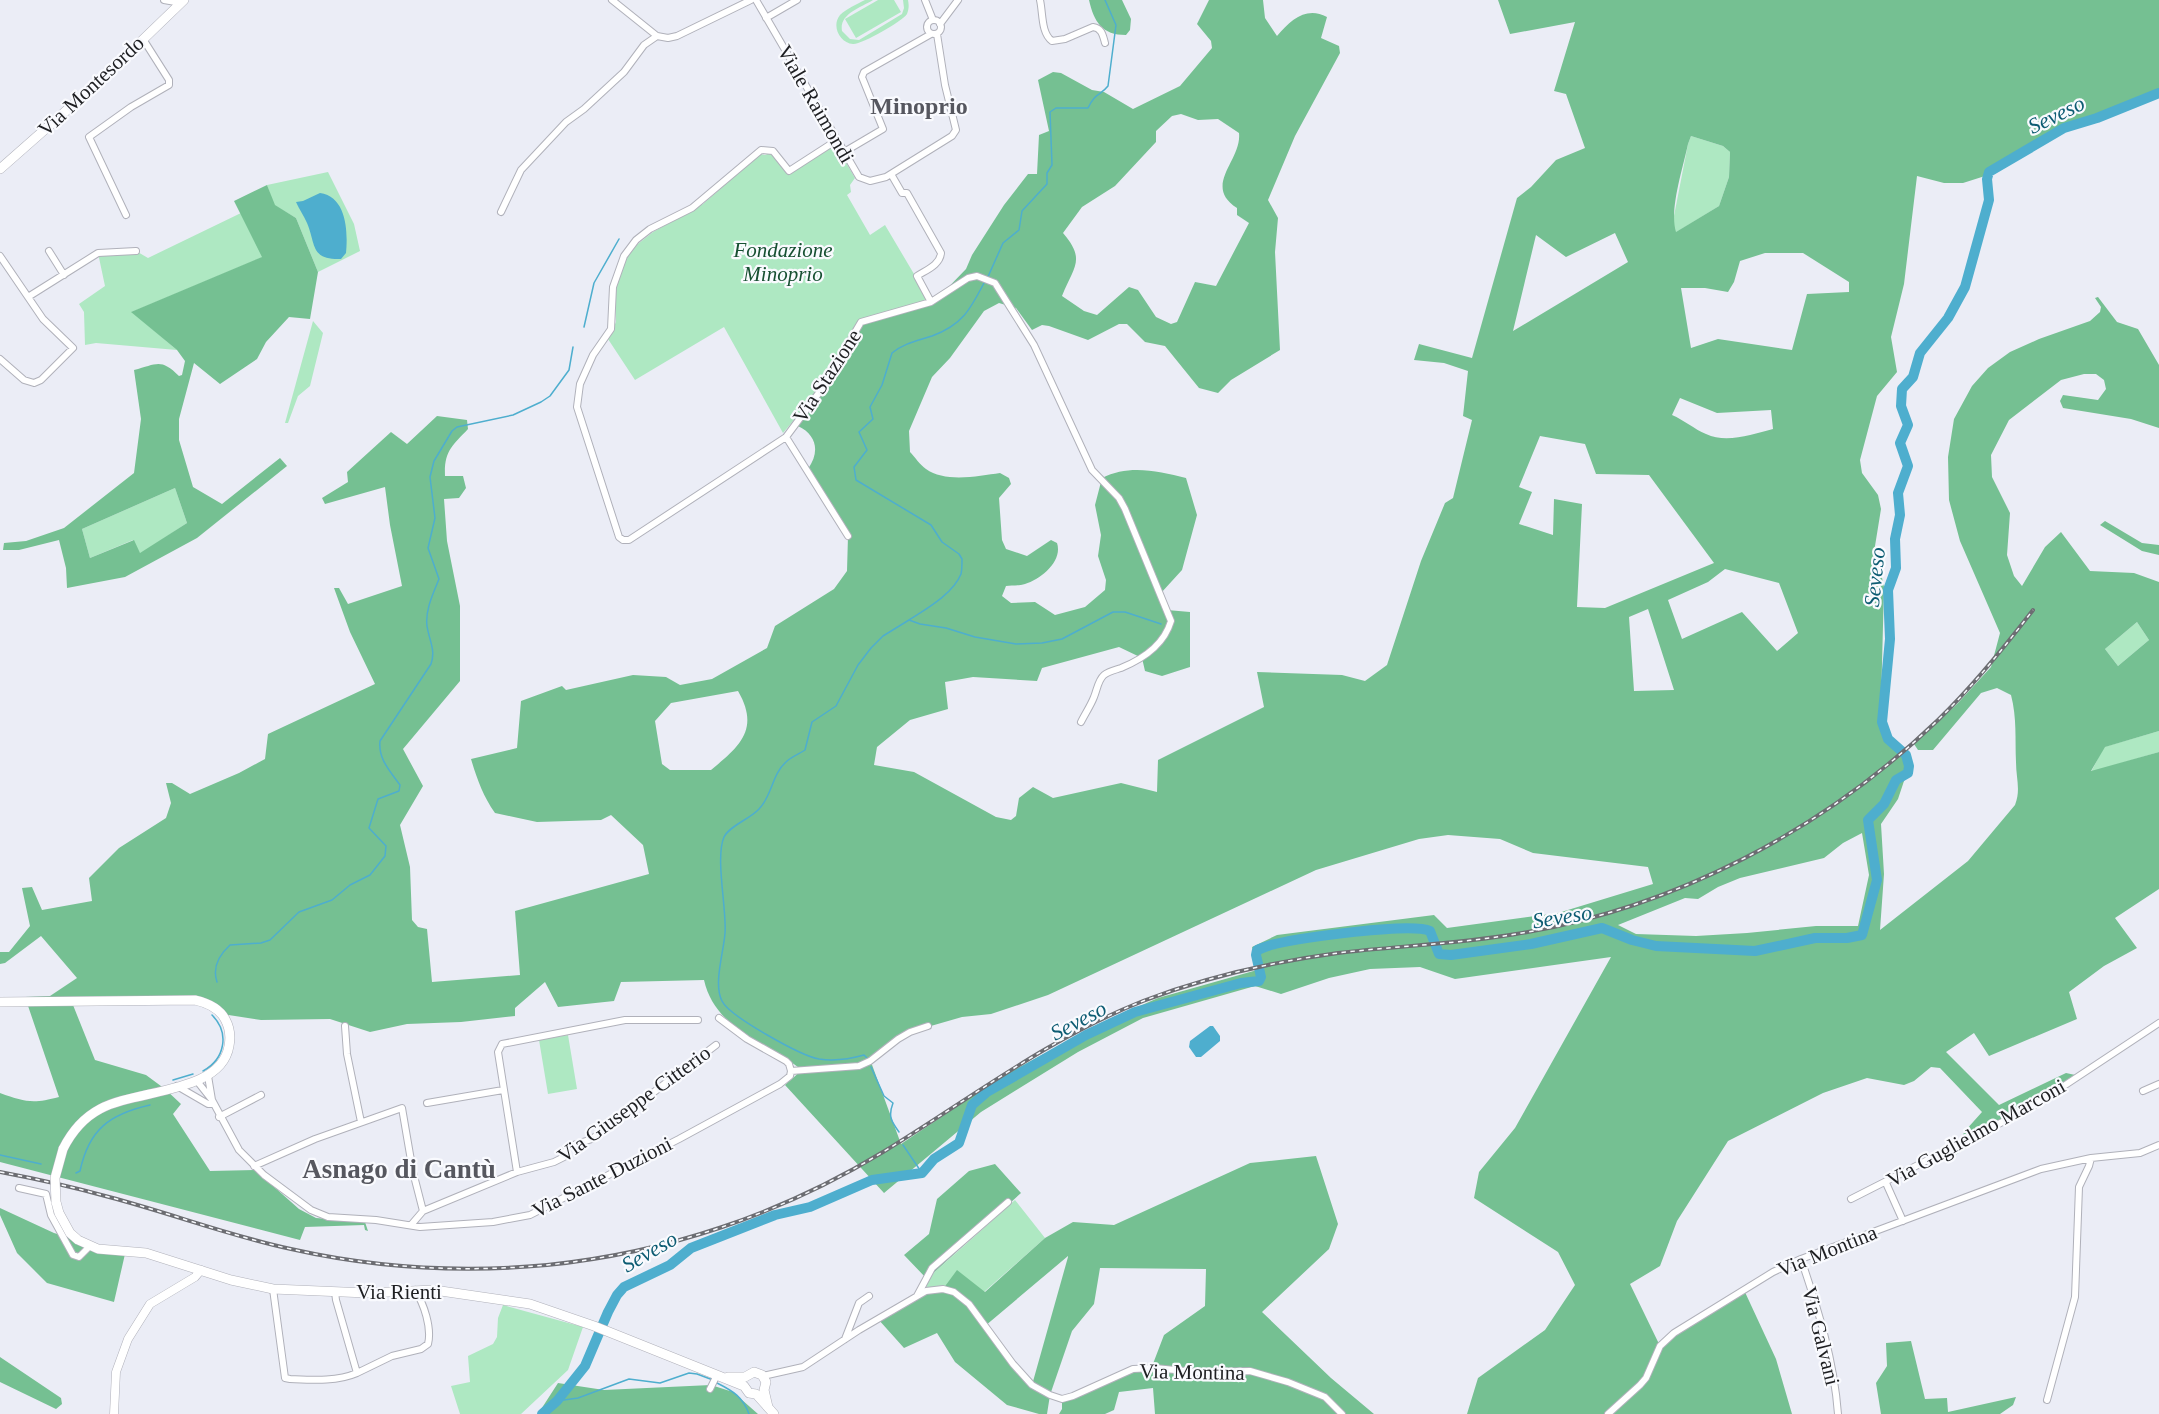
<svg xmlns="http://www.w3.org/2000/svg" width="2159" height="1414" font-family="'Times New Roman',serif">
  <style>
    .green { fill: #aee8c2 }
    .forest { fill: #75c092; fill-rule: evenodd }
    .water { fill: #4eaece }
    .lines { fill: none; stroke-linecap: round; stroke-linejoin: round }
    .stream { stroke: #4eaece; stroke-width: 1.5 }
    .river { stroke: #4eaece; stroke-width: 10 }
    .minor-casing { stroke: #b0b1ba; stroke-width: 8 }
    .tertiary-casing { stroke: #b0b1ba; stroke-width: 9 }
    .secondary-casing { stroke: #b0b1ba; stroke-width: 10 }
    .primary-casing { stroke: #b0b1ba; stroke-width: 10 }
    .minor { stroke: #fff; stroke-width: 6 }
    .tertiary { stroke: #fff; stroke-width: 8 }
    .secondary { stroke: #fff; stroke-width: 9 }
    .primary { stroke: #fff; stroke-width: 9 }
    .rail-casing { stroke: #6c6d72; stroke-width: 4 }
    .rail { stroke: #f9fafe; stroke-width: 1.5; stroke-dasharray: 4.5; stroke-linecap: butt }
    .secondary-bridge-casing { stroke: #b0b1ba; stroke-width: 10; stroke-linecap: butt }
    .secondary-bridge { stroke: #fff; stroke-width: 9 }
    .labels { text-anchor: middle; stroke-width: 4.5; stroke-linejoin: round; paint-order: stroke }
    .street-label { font-size: 21px; fill: #1e1f22; stroke: #f9fafe }
    .park-label { font-size: 21px; font-style: italic; fill: #175032; stroke: #f9fafe }
    .water-label { font-size: 22px; font-style: italic; fill: #0d5c73; stroke: #f9fafe }
    .quarter-label { font-size: 24px; font-weight: bold; fill: #56575f; stroke: #f9fafe }
    .district-label { font-size: 27px; font-weight: bold; fill: #56575f; stroke: #f9fafe }
  </style>
  <rect width="100%" height="100%" fill="#ebedf6"/>
  <path class="green" d="M865,0H873C860,8 839,14 842,31L850,39L859,40L902,14L904,8L903,0H908C909,5 909,9 907,14C903,21 861,45 853,44C840,43 831,26 840,15C846,9 857,4 865,0Z
    M878,0H894L901,12L856,38L845,19Z
    M1691,136L1723,146L1730,152L1729,177L1719,206L1675,233L1673,221L1688,144Z
    M835,144L855,178L850,185L851,192L847,195L870,235L885,225L930,301L815,395L783,433L724,327L635,380L608,339L616,322L615,296L617,282L624,262L634,247L653,232L703,204L760,154L765,155L770,153L789,174Z
    M328,172L354,224L360,251L318,272L296,218L274,205L267,185Z
    M241,213L263,257L132,312L177,350L96,343L85,345L84,312L79,304L105,286L98,253L136,251L148,258Z
    M313,321L323,333L310,386L298,396L288,423H285Z
    M175,488L187,523L140,554L133,540L90,558L82,529Z
    M2137,622L2149,640L2118,666L2105,649Z
    M2159,731V752L2091,772L2104,747Z
    M568,1035L577,1089L548,1094L539,1040Z
    M1015,1200L1045,1238L984,1292L943,1289L926,1291L927,1279Z
    M503,1305L583,1327L568,1370L521,1414H460L451,1386L470,1382L468,1356L493,1344L497,1337L498,1318Z"/>
  <path class="forest" d="M1089,0H1122L1131,19L1130,30L1126,35C1102,35 1094,22 1089,0Z
    M1209,0H1263L1265,18L1277,36C1291,19 1307,6 1327,17L1321,38L1339,46L1340,53L1295,136L1268,200L1278,218L1275,252L1280,350L1231,380L1218,393L1199,388L1165,346L1145,342L1127,324H1119L1088,340L1049,326L1042,325L1032,330L1016,308L999,303L984,311L950,358L932,377L909,431L910,452C915,457 920,465 926,469C945,483 979,476 1000,473L1009,478L1011,484L999,498L1002,540L1006,549L1027,556L1051,540L1057,543C1063,561 1041,579 1025,584C1020,586 1012,585 1006,586L1002,596L1011,603L1035,602L1055,615L1085,607L1105,590L1106,580L1098,556L1101,535L1095,505L1102,478C1129,464 1158,471 1186,478L1197,515L1182,570L1161,593L1167,610L1190,612V667L1162,676L1145,671L1142,658L1119,647L1042,668L1037,681L973,677L945,682L948,709L910,720L877,747L874,765L914,772L996,817L1011,820L1016,816L1019,798L1033,787L1053,798L1121,783L1157,792L1158,760L1264,707L1257,672L1342,675L1365,681L1387,665L1421,561L1445,503L1453,498L1472,420L1463,416L1468,371L1444,363L1414,360L1419,344L1472,358L1517,198L1531,187L1556,160L1585,148L1566,94L1554,91L1575,22L1510,34L1498,0H2159V90L2062,127L1995,165L1985,176L1963,183H1944L1917,176L1904,284L1891,337L1897,372L1877,396L1860,460L1862,473L1878,495L1881,509L1875,546L1884,587L1881,702L1882,722L1888,739L1906,755L1909,766L1898,799L1881,824L1884,874L1880,930L1968,861L2015,805C2021,790 2016,778 2016,762C2015,739 2017,718 2011,695L1997,688L1981,693L1933,750H1918L1914,744L1958,703L1991,667L2000,633L1960,541L1949,500L1948,457L1954,419L1972,386L1988,368L2010,352L2039,339L2090,321L2100,312L2101,307L2095,298L2098,297L2117,322L2138,329L2159,365V428L2131,419L2063,408L2060,401L2063,395L2098,400L2106,389L2104,380L2096,374H2084L2061,380L2009,420L1991,455L1992,477L2010,513L2007,555L2014,576L2022,586L2045,547L2061,532L2090,571L2134,573L2159,582V731L2105,747L2091,771L2159,752V889L2115,918L2137,948L2104,966L2069,992L2077,1019L1989,1056L1974,1033L1946,1052L1999,1105L2066,1073L2080,1076L1949,1159L1965,1131L1982,1112L1940,1068L1931,1067L1914,1081L1904,1085L1867,1078L1823,1093L1728,1141L1677,1221L1660,1266L1630,1284L1660,1346L1744,1290L1776,1359L1792,1414H1467L1478,1378L1545,1330L1575,1285L1558,1252L1474,1198L1479,1172L1515,1128L1611,957L1455,979L1420,967L1370,969L1329,978L1281,994L1255,986L1143,1018L1078,1052L981,1112L884,1193L785,1085L802,1070C766,1042 715,1029 704,980L621,982L614,1001L558,1007L545,982L515,1008V1016L461,1022L407,1024L370,1032L330,1019L261,1020L222,1014L210,1004L71,1000L95,1060L146,1075L165,1089L181,1104L173,1114L210,1171L255,1170L299,1209L316,1218L365,1222L368,1231L365,1230L364,1225L305,1227L300,1240L0,1162V1093C25,1102 33,1104 59,1097L25,997L50,996L77,978L41,936L5,963L0,964V952H9L30,926L22,888L32,887L42,910L92,901L89,878L119,848L166,818L171,803L166,783H172L190,794L239,773L265,759L268,734L375,684L350,632L334,588H339L348,604L402,586L390,525L385,487L325,504L322,498L348,482L347,472L391,432L407,444L437,416L467,420L468,429C452,446 444,451 445,476H463L466,488L459,498L444,499L447,541L460,606V681L403,749L423,786L400,825L410,867L412,920L418,927L427,929L432,982L520,975L515,911L649,874L643,845L611,815L601,820L537,822L495,813C483,796 477,779 471,759L517,748L521,701L562,686L566,690L633,675L666,677L680,685L712,679L767,648L775,626L834,589L847,571L848,536L808,469C820,452 817,435 798,426L861,323L937,299L966,269L972,255L1004,205L1028,174H1037L1039,135L1049,131L1038,80L1053,72L1061,73L1092,90L1104,92L1133,109L1180,86L1212,48L1211,41L1197,24ZM1181,114L1198,120L1218,119L1239,133C1242,161 1202,185 1237,208V215L1249,223L1216,286L1195,282L1177,322L1171,324L1156,317L1138,290L1129,287L1097,315L1084,311L1062,296C1074,266 1086,260 1063,233L1082,207L1115,186L1156,142V131L1172,116ZM1691,136L1723,146L1730,152L1729,177L1719,206L1676,232C1669,210 1683,168 1688,144ZM1615,233L1628,262L1513,331L1536,235L1566,257ZM1765,253H1803L1849,282V292L1807,294L1792,350L1718,339L1691,348L1681,288H1705L1728,292L1734,282L1740,261ZM1680,398L1717,413L1771,410L1773,429C1752,434 1727,444 1706,434C1694,429 1684,420 1672,415ZM1540,436L1585,444L1596,474L1649,475L1714,563L1605,608L1577,607L1582,504L1554,499L1553,535L1519,524L1532,492L1519,487ZM1725,569L1779,583L1798,633L1777,651L1742,612L1682,639L1668,600L1708,582ZM1648,609L1674,690L1634,691L1629,617ZM2137,622L2149,640L2118,666L2105,649ZM738,691C760,729 740,746 711,770H670L662,764L655,721L671,703ZM1862,833L1869,875L1858,926H1816L1747,933L1696,936L1636,934L1618,925L1685,898L1698,899L1718,887L1740,878L1824,858L1843,843ZM1448,835L1500,839L1533,853L1648,867L1653,884L1558,913L1447,928L1434,915L1277,935L1252,947L1257,970L1158,998L1101,1023L1001,1077L901,1144L871,1062L910,1032L962,1017L991,1014L1048,995L1316,870L1419,839Z
    M267,185L275,205L296,218L318,272L310,319L289,317L266,342L257,359L220,384L194,363L179,419V440L193,487L222,504L280,458L287,466L197,538L125,577L67,588L66,568L59,540L19,550H3L4,543L26,541L64,528L134,473L141,419L134,370C157,364 161,358 179,376L182,375L185,361L177,350L131,312L262,257L234,201ZM175,488L187,523L140,553L134,540L90,558L82,529Z
    M2105,521L2142,543L2159,545V555L2142,551L2100,525Z
    M1316,1156L1338,1224L1329,1249L1262,1312L1331,1378L1374,1414H1155L1153,1388L1119,1392L1114,1410L1105,1414H1059L1062,1409V1399L1133,1369H1151L1164,1335L1205,1306L1206,1269L1100,1268L1094,1304L1072,1331L1050,1395L1047,1414H1039L1007,1405L955,1362L937,1333L904,1348L878,1319L926,1291L943,1289L957,1270L985,1292L1045,1238L1073,1222L1114,1225L1250,1163ZM1068,1256V1257L1032,1385L985,1326Z
    M995,1164L1021,1193L927,1279L904,1255L929,1234L937,1199L969,1171Z
    M0,1208L54,1233L125,1254L114,1302L47,1283L17,1253L0,1215Z
    M1911,1341L1925,1399L1947,1398L1948,1412L2016,1397L2013,1405L2000,1414H1881L1876,1383L1887,1366L1886,1343Z
    M0,1357L61,1398L62,1404L56,1409L0,1382Z
    M558,1383L604,1390L711,1385L733,1392L758,1414H538Z"/>
  <path class="water" d="M320,193C347,197 348,232 346,253L341,259C310,260 316,244 307,223C304,216 299,209 296,202L303,201Z
    M1210,1026H1213L1220,1036V1041L1201,1057H1196L1189,1047L1190,1041Z"/>
  <g class="lines">
    <path class="stream" d="M987,279L1003,243L1019,230L1022,211L1047,184V173L1052,165L1050,112L1056,108H1088C1095,93 1100,96 1108,86L1116,25L1105,0
      M984,283C970,310 962,325 932,336C917,341 904,343 892,353L882,385L870,407L873,419L859,432L867,450L854,467L856,480L931,525L942,542L959,554L962,559C962,564 962,570 961,574C953,594 926,609 909,620L920,624L946,628L975,637L1016,644L1042,643L1062,639L1113,612H1125L1161,624
      M584,327L594,283L619,239
      M217,982C212,967 219,955 230,945L261,943L270,940L299,912L332,900L350,885L370,875L385,856L386,846L369,828L378,799L399,791L400,785C390,771 378,759 380,741L431,664C436,650 429,640 427,626C425,610 433,594 439,579L428,548L435,518L430,477L434,461L452,431L457,427L513,415L541,402L550,396L569,370L573,347
      M867,1058L864,1055C850,1059 833,1061 819,1059C801,1056 729,1016 722,1001C713,984 724,951 725,933C727,910 715,858 724,837C729,826 750,819 759,809C772,796 772,774 786,762C791,757 799,754 805,750L812,722L836,706L858,665L871,648L883,636L909,620
      M871,1067L884,1096L893,1103C888,1116 891,1121 899,1132
      M203,1071C225,1059 230,1033 212,1015
      M173,1080L193,1074
      M903,1145L922,1173
      M0,1155L41,1164
      M76,1173L80,1171C89,1129 110,1114 150,1105
      M717,1383C733,1391 743,1397 749,1414
      M557,1401L578,1398L629,1379L660,1383L689,1373L697,1374L713,1380"/>
    <path class="river" d="M542,1414L557,1401L585,1366L608,1312L617,1295L624,1287L670,1265L691,1248L775,1215L810,1207L872,1180L922,1173L934,1159L959,1143L972,1105L987,1092L1086,1035L1135,1012L1241,983L1259,981L1261,977L1256,955L1257,950C1263,948 1269,945 1275,944C1300,938 1411,922 1430,931L1439,954L1451,955L1531,944L1602,928L1632,940L1656,946L1755,951L1815,938H1847L1862,935L1877,880L1868,820L1884,804L1896,780L1908,773L1909,766L1906,755L1888,739L1882,722L1890,639L1888,590L1896,568L1895,539L1900,515L1898,493L1908,466L1900,443L1908,425L1901,406L1902,389L1913,377L1920,353L1948,318L1965,287L1989,200L1987,179L1989,172L2064,128L2097,118L2159,93"/>
    <g class="minor-casing">
      <path id="minor" d="M164,0L181,3
        M612,0L657,36L668,38L677,36L751,0
        M756,0L859,177L870,181L886,177L952,136L956,130L945,85L937,34
        M925,0L933,20
        M1040,0C1043,13 1041,33 1052,41L1065,39L1093,27C1102,28 1103,36 1105,43
        M766,18L797,0
        M927 27a7 7 0 1 1 14 0a7 7 0 1 1-14 0Z
        M940,24L958,0
        M837,140L789,171L773,151L761,150L692,208L650,229L636,240L624,256L613,287L611,329L593,355L580,384L577,407L619,537L623,540H629L786,437L821,390L861,322L931,302L917,276C926,270 940,265 941,253L907,193H902L891,174
        M844,152L883,129L862,77L864,72L931,34
        M501,212L521,170L566,122L584,109L624,72L644,45L657,36
        M126,215L89,137L131,107L169,85V80L143,39
        M49,251L64,275
        M0,256L43,319L73,348L41,380L34,383L24,380L0,359
        M28,297L98,253L136,251
        M931,302L968,278L977,276L995,283L1034,345L1092,470L1119,498L1125,509L1171,621C1164,645 1143,659 1121,668C1115,670 1109,671 1104,675C1098,680 1097,690 1094,697C1091,705 1085,714 1081,722
        M786,437L848,536
        M719,1018L747,1039L786,1061L789,1064L791,1071
        M345,1026L347,1054L361,1122
        M791,1071L859,1066L870,1061L898,1039L910,1032L928,1026
        M208,1076L212,1100
        M197,1081L212,1100L239,1150L264,1175L311,1210L328,1217L376,1220L420,1227L493,1222L530,1215L679,1139L780,1084L790,1076L791,1071
        M177,1086L208,1104H213
        M2143,1091L2159,1084
        M427,1103L503,1090
        M219,1117L261,1095
        M254,1166L315,1139L402,1108L413,1172L423,1211L411,1225
        M517,1172L498,1052L502,1044L625,1020H698
        M1886,1183L1903,1221
        M19,1188L46,1194L51,1215L73,1255L79,1257L90,1246
        M1851,1199L2032,1107L2159,1023
        M423,1211L517,1172L554,1162L564,1157L567,1147L592,1139L716,1045
        M1801,1259C1818,1309 1834,1360 1838,1414
        M273,1289L285,1378L290,1379C312,1380 336,1382 357,1373L336,1300L335,1292
        M917,1296L932,1268L1008,1202
        M845,1339L859,1303L869,1296
        M357,1373L392,1356L421,1349L428,1344C432,1328 424,1304 415,1290
        M763,1376L803,1367L859,1330L926,1291L943,1289L954,1292L969,1304L1013,1364L1032,1385L1050,1395L1062,1399L1073,1396L1133,1369L1155,1368L1195,1372L1250,1371L1288,1382L1325,1397L1342,1414
        M710,1389L717,1375
        M2047,1400L2075,1297L2079,1187L2089,1166L2091,1158
        M1608,1414L1640,1385L1646,1378L1660,1346L1674,1333L1773,1272L1801,1259L2041,1169L2091,1158L2140,1153L2159,1145"/>
    </g>
    <g class="tertiary-casing">
      <path id="tertiary" d="M114,1414L116,1372L128,1339L150,1304L195,1277L201,1270"/>
    </g>
    <g class="secondary-casing">
      <path id="secondary" d="M0,1002L195,1000C208,1003 219,1008 225,1019C230,1028 231,1036 229,1046C221,1094 136,1089 100,1109C83,1118 71,1133 63,1149
        M56,1202L59,1213L70,1233L78,1240L98,1249L146,1253L231,1280L273,1289L367,1293L434,1290L530,1304L594,1326L744,1386L749,1393L756,1394L774,1414
        M728,1377H745L754,1372L762,1375L766,1382L764,1390L768,1407"/>
    </g>
    <g class="primary-casing">
      <path id="primary" d="M0,169L101,80L184,0"/>
    </g>
    <use href="#minor" class="minor"/>
    <use href="#tertiary" class="tertiary"/>
    <use href="#secondary" class="secondary"/>
    <use href="#primary" class="primary"/>
    <g class="rail-casing">
      <path id="rail" d="M0,1172C37,1179 73,1187 109,1197C170,1213 230,1236 291,1249C375,1268 461,1273 547,1265C666,1253 781,1214 883,1152C970,1099 1047,1039 1143,1001C1206,977 1272,962 1338,953C1397,946 1457,944 1516,934C1673,909 1824,830 1938,720C1973,686 2003,649 2033,610"/>
    </g>
    <use href="#rail" class="rail"/>
    <g class="secondary-bridge-casing">
      <path id="secondary-bridge" d="M56,1202L55,1178L63,1149"/>
    </g>
    <use href="#secondary-bridge" class="secondary-bridge"/>
  </g>
  <g class="labels">
    <g class="street-label">
      <text transform="translate(91 86) rotate(-43)" y="7">Via Montesordo</text>
      <text transform="translate(816 104) rotate(60)" y="7">Viale Raimondi</text>
      <text transform="translate(827 376) rotate(-57)" y="7">Via Stazione</text>
      <text transform="translate(634 1104) rotate(-36)" y="7">Via Giuseppe Citterio</text>
      <text transform="translate(1976 1133) rotate(-29)" y="7">Via Guglielmo Marconi</text>
      <text transform="translate(602 1177) rotate(-27)" y="7">Via Sante Duzioni</text>
      <text transform="translate(1827 1251) rotate(-22)" y="7">Via Montina</text>
      <text x="399" y="1299">Via Rienti</text>
      <text transform="translate(1821 1336) rotate(76)" y="7">Via Galvani</text>
      <text transform="translate(1192 1372) rotate(1)" y="7">Via Montina</text>
    </g>
    <g class="park-label">
      <text x="783" y="257">Fondazione<tspan x="783" dy="24">Minoprio</tspan></text>
    </g>
    <g class="water-label">
      <text transform="translate(2056 114) rotate(-26)" y="8">Seveso</text>
      <text transform="translate(1874 577) rotate(-84)" y="8">Seveso</text>
      <text transform="translate(1562 916) rotate(-9)" y="8">Seveso</text>
      <text transform="translate(1078 1020) rotate(-28)" y="8">Seveso</text>
      <text transform="translate(649 1251) rotate(-30)" y="8">Seveso</text>
    </g>
    <g class="quarter-label">
      <text x="919" y="114">Minoprio</text>
    </g>
    <g class="district-label">
      <text x="399" y="1178">Asnago di Cantù</text>
    </g>
  </g>
</svg>
